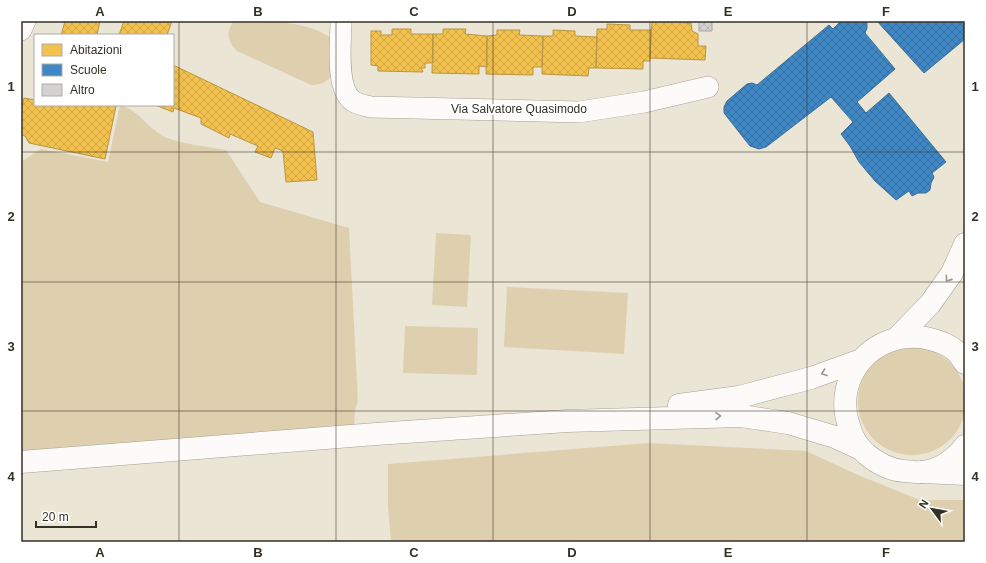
<svg xmlns="http://www.w3.org/2000/svg" width="986" height="563" font-family="Arial,sans-serif">
  <style>
    .green { fill: #ded0ae }
    .homes { fill: url(#homes-cross-hatch); stroke: #b99642 }
    .schools { fill: url(#schools-cross-hatch); stroke: #3c6e95 }
    .building { fill: url(#building-cross-hatch); stroke: #aaa8a7 }
    .lines { fill: none; stroke-linecap: round; stroke-linejoin: round }
    .minor-casing { stroke: #a6a195; stroke-width: 22 }
    .tertiary-casing { stroke: #a6a195; stroke-width: 23 }
    .secondary-casing { stroke: #a6a195; stroke-width: 23 }
    .minor { stroke: #fcfbf9; stroke-width: 21 }
    .tertiary { stroke: #fcfbf9; stroke-width: 22 }
    .secondary { stroke: #fcfbf9; stroke-width: 22 }
    .oneway { stroke: #989690 }
    .grid { fill: none; stroke: #353026; stroke-width: 1; stroke-opacity: 0.55 }
    .labels { text-anchor: middle; stroke-width: 4; stroke-linejoin: round; paint-order: stroke }
    .street-label { font-size: 12px; fill: #353026; stroke: #fff }
    .neatline { fill: none; stroke: #353026; stroke-width: 1.5 }
    .grid-label { font-size: 13px; text-anchor: middle; font-weight: bold; fill: #353026 }
  </style>
  <defs>
    <pattern id="homes-cross-hatch" width="8" height="8" patternUnits="userSpaceOnUse"><rect width="8" height="8" fill="#f2c14e"/><path d="M0 0l8 8M0 8l8-8" fill="none" stroke="#d0a644"/></pattern>
    <pattern id="schools-cross-hatch" width="8" height="8" patternUnits="userSpaceOnUse"><rect width="8" height="8" fill="#3f88c5"/><path d="M0 0l8 8M0 8l8-8" fill="none" stroke="#3670a0"/></pattern>
    <pattern id="building-cross-hatch" width="8" height="8" patternUnits="userSpaceOnUse"><rect width="8" height="8" fill="#d3d2d0"/><path d="M0 0l8 8M0 8l8-8" fill="none" stroke="#b6b5b2"/></pattern>
  </defs>
  <rect width="100%" height="100%" fill="#ebe5d6"/>
  <path class="green" d="M234,21C264,21 306,20 331,38C333,59 341,85 311,85L237,51C228,42 225,32 234,21Z
    M120,105C136,109 147,126 160,134C172,143 210,147 226,150L260,202L349,228L358,402L355,409L354,427L21,454V162L41,149L108,162Z
    M436,233L471,235L467,307L432,305Z
    M507,287L628,293L624,354L504,347Z
    M405,326L478,328L477,375L403,373Z
    M858 401a54 54 0 1 1 108 0a54 54 0 1 1-108 0Z
    M649,443L806,451L858,475L920,500H965V542H391L388,507V464Z"/>
  <path class="homes" d="M65,21H100L97,35H61Z
    M124,21H172L167,35H119Z
    M652,21H683V23H691L692,31L698,34V46H706L705,60L650,58Z
    M607,24L630,25V30H651L650,61H643V69L596,68L597,29H607Z
    M392,29H411V34H433V63H425V68H421L423,72L378,71V66L371,65V31H381V35H392Z
    M443,29H466L465,34L487,36V67L479,66V74L432,73L433,34H443Z
    M497,30H520L519,35L543,36L542,67H533V75L486,74L487,36L497,35Z
    M553,30L575,31V36L597,37L596,68H589L588,76L542,74L543,36H553Z
    M173,65L313,132L317,180L286,182L283,151L275,148L271,158L255,152L258,146L230,134L229,138L201,124V118L174,108L173,112L155,105H173Z
    M24,98L35,100V105H114L116,106L105,159L29,143L25,136L21,135V111Z"/>
  <path class="schools" d="M841,21H867V28L865,33L895,69L857,102L866,113L889,93L946,162L932,173L934,177L931,183L930,190L926,193H918L912,196L909,191L896,200L875,181L859,162L850,146L841,134L853,122L831,97L766,147L759,149L750,146L724,113V107L727,101L747,84L752,83L757,85L829,25L833,29Z
    M877,21H965V39L924,73Z"/>
  <path class="building" d="M699,21H712V31H699Z"/>
  <g class="lines">
    <g class="minor-casing">
      <path id="minor" d="M341,21C341,41 335,89 353,101C358,105 365,105 371,107L579,112L644,102L708,87
        M21,30L25,21"/>
    </g>
    <g class="tertiary-casing">
      <path id="tertiary" d="M922,472L965,474"/>
    </g>
    <g class="secondary-casing">
      <path id="secondary" d="M897,338L930,304L952,273L965,244
        M965,363C962,359 959,354 956,351C948,344 935,340 926,338C874,329 832,376 849,426C852,437 857,446 866,454C877,463 889,470 904,471C910,471 916,473 922,472C940,470 954,460 965,446
        M679,405L739,397L811,378L861,360
        M21,462L376,434L567,421L741,416L788,423L835,437L861,449"/>
    </g>
    <use href="#minor" class="minor"/>
    <use href="#tertiary" class="tertiary"/>
    <use href="#secondary" class="secondary"/>
  </g>
  <defs><path id="oneway-chevron" d="M-2-3.5L2.5 0L-2 3.5" fill="none" stroke-width="1.6" stroke-linecap="round" stroke-linejoin="round"/></defs>
  <g class="oneway">
    <use href="#oneway-chevron" transform="translate(948 279) rotate(125)"/>
    <use href="#oneway-chevron" transform="translate(824 373) rotate(160)"/>
    <use href="#oneway-chevron" transform="translate(718 416) rotate(-2)"/>
  </g>
  <path class="grid" d="M179,21V542M336,21V542M493,21V542M650,21V542M807,21V542M21,152H965M21,282H965M21,411H965"/>
  <g class="labels">
    <g class="street-label">
      <text x="519" y="113">Via Salvatore Quasimodo</text>
    </g>
  </g>
  <rect width="986" height="563" fill="none" stroke="#ffffff" stroke-width="44"/>
  <rect x="34" y="34" width="140" height="72" fill="#ffffff" stroke="#aeaca8"/>
  <rect x="42" y="44" width="20" height="12" fill="#f2c14e" stroke="#aeaca8"/>
  <text x="70" y="54" font-size="12" fill="#353026">Abitazioni</text>
  <rect x="42" y="64" width="20" height="12" fill="#3f88c5" stroke="#aeaca8"/>
  <text x="70" y="74" font-size="12" fill="#353026">Scuole</text>
  <rect x="42" y="84" width="20" height="12" fill="#d3d2d0" stroke="#aeaca8"/>
  <text x="70" y="94" font-size="12" fill="#353026">Altro</text>
  <g transform="translate(932 509) rotate(302)" stroke="#ffffff" stroke-width="3" paint-order="stroke">
  <path d="M0-3L7 15L0 10L-7 15Z" fill="#353026"/>
  <text y="-6" font-size="11" font-weight="bold" text-anchor="middle" fill="#353026">N</text>
  </g>
  <path d="M36 521v6h60v-6" fill="none" stroke="#353026" stroke-width="2"/>
  <text x="42" y="521" font-size="12" fill="#353026" stroke="#ffffff" stroke-width="3" paint-order="stroke">20 m</text>
  <rect x="22" y="22" width="942" height="519" class="neatline"/>
  <g class="grid-label">
    <text x="100" y="16">A</text>
    <text x="258" y="16">B</text>
    <text x="414" y="16">C</text>
    <text x="572" y="16">D</text>
    <text x="728" y="16">E</text>
    <text x="886" y="16">F</text>
    <text x="11" y="91">1</text>
    <text x="975" y="91">1</text>
    <text x="11" y="221">2</text>
    <text x="975" y="221">2</text>
    <text x="11" y="351">3</text>
    <text x="975" y="351">3</text>
    <text x="11" y="481">4</text>
    <text x="975" y="481">4</text>
    <text x="100" y="557">A</text>
    <text x="258" y="557">B</text>
    <text x="414" y="557">C</text>
    <text x="572" y="557">D</text>
    <text x="728" y="557">E</text>
    <text x="886" y="557">F</text>
  </g>
</svg>
